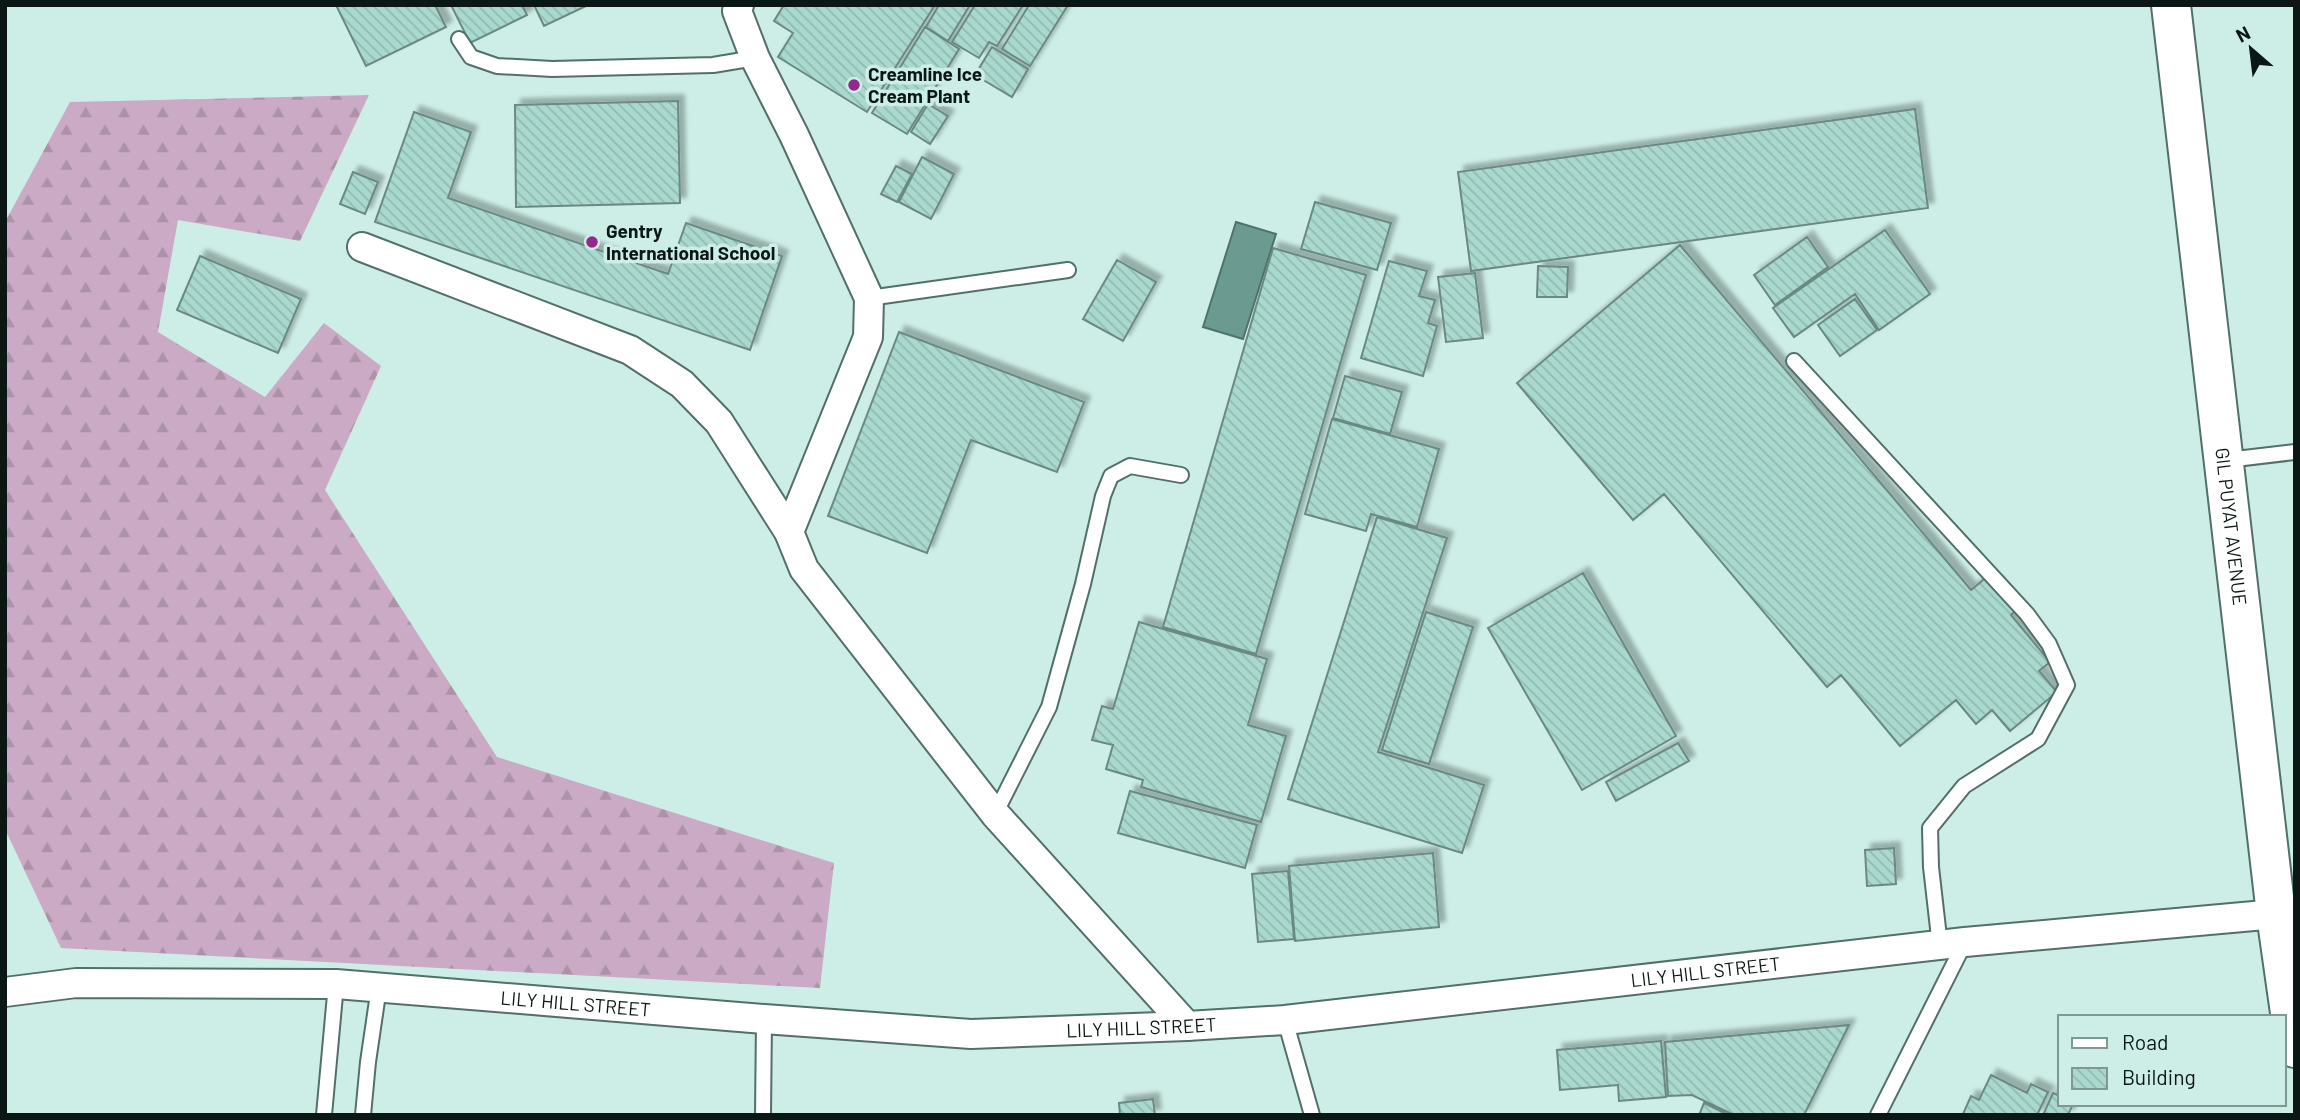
<svg xmlns="http://www.w3.org/2000/svg" width="2300" height="1120" font-family="Barlow,sans-serif">
  <style>
    .forest { fill: url(#forest-firs) }
    .water { fill: #6b9a90; stroke: #4e736b; stroke-width: 2 }
    .building { fill: url(#building-back-hatch); stroke: #6b8982; stroke-width: 2; filter: url(#shadow) }
    .lines { fill: none; stroke-linecap: round; stroke-linejoin: round }
    .service-casing { stroke: #526f69; stroke-width: 18 }
    .minor-casing { stroke: #526f69; stroke-width: 32 }
    .secondary-casing { stroke: #526f69; stroke-width: 42 }
    .service { stroke: #fff; stroke-width: 14 }
    .minor { stroke: #fff; stroke-width: 28 }
    .secondary { stroke: #fff; stroke-width: 38 }
    .poi-dot { fill: #93298c; stroke: #cdeee6; stroke-width: 2.5 }
    .labels { text-anchor: middle; stroke-width: 7; stroke-linejoin: round; paint-order: stroke }
    .poi-label { font-size: 19px; font-weight: bold; fill: #0b1715; stroke: #cdeee6; text-anchor: start }
    .street-label { font-size: 19px; fill: #0b1715; stroke: #cdeee6 }
  </style>
  <defs>
    <pattern id="forest-firs" width="22" height="20" patternUnits="userSpaceOnUse" patternTransform="scale(1.75)"><rect width="22" height="20" fill="#caaac5"/><path d="M5 1l3.5 6h-7zM16 11l3.5 6h-7z" fill="#ac92a8"/></pattern>
    <pattern id="building-back-hatch" width="6" height="6" patternUnits="userSpaceOnUse" patternTransform="scale(1.75)"><rect width="6" height="6" fill="#a9d9ce"/><path d="M-1 5l2 2M0 0l6 6M5-1l2 2" fill="none" stroke="#90bab0"/></pattern>
    <filter id="shadow"><feDropShadow dx="6" dy="-6" stdDeviation="2" flood-color="#0004"/></filter>
  </defs>
  <rect width="100%" height="100%" fill="#cdeee6"/>
  <path class="forest" d="M369,95L300,241L178,220L158,332L265,397L324,323L381,366L325,490L497,757L834,863L820,988L61,948L5,829V222L70,102Z"/>
  <path class="water" d="M1236,222L1276,234L1243,339L1203,327Z"/>
  <path class="building" d="M336,5H435L446,27L366,66Z
    M451,5H522L527,15L470,43Z
    M534,5H588L544,26Z
    M784,5H935L867,112L778,57L793,33L774,21Z
    M939,5H970L948,41L926,27Z
    M975,5H1023L997,46L989,42L979,58L952,42Z
    M1029,5H1068L1030,66L1002,49Z
    M925,27L959,49L907,134L872,113Z
    M992,47L1028,69L1012,97L975,75Z
    M678,101L680,203L516,207L515,105Z
    M928,104L948,116L930,144L911,132Z
    M1915,109L1928,208L1471,271L1458,172Z
    M414,112L471,132L448,198L668,274L686,223L782,256L750,350L375,222Z
    M922,157L954,174L931,219L899,202Z
    M896,166L912,174L897,202L881,194Z
    M353,172L378,182L365,214L340,204Z
    M1315,202L1391,223L1377,270L1301,249Z
    M1885,230L1930,294L1879,330L1855,294L1794,337L1773,308Z
    M1807,237L1828,267L1775,305L1754,275Z
    M1680,245L1971,590L1988,576L2016,610L2011,615L2050,662L2039,671L2057,692L2010,731L1992,710L1976,724L1956,700L1900,746L1841,675L1827,687L1664,494L1633,520L1517,383Z
    M1273,248L1366,275L1256,654L1163,627Z
    M200,256L301,299L278,353L177,310Z
    M1117,260L1156,282L1123,341L1083,319Z
    M1389,261L1427,271L1419,296L1435,300L1428,323L1437,326L1423,376L1361,358Z
    M1538,266L1568,267L1567,297H1537Z
    M1475,273L1483,338L1446,342L1438,277Z
    M1855,299L1877,330L1840,356L1818,325Z
    M899,332L1084,402L1057,472L971,440L927,553L828,516Z
    M1345,376L1402,392L1390,434L1333,418Z
    M1332,419L1439,449L1417,527L1371,514L1366,531L1305,514Z
    M1377,517L1447,538L1378,752L1484,785L1462,853L1288,799Z
    M1583,573L1676,736L1582,790L1488,628Z
    M1426,612L1473,627L1429,764L1382,750Z
    M1139,622L1267,659L1248,725L1286,736L1261,822L1141,787L1143,780L1106,769L1113,745L1092,740L1102,706L1113,709Z
    M1678,743L1689,761L1616,801L1606,782Z
    M1130,791L1257,825L1245,868L1118,833Z
    M1894,848L1896,884L1867,886L1865,850Z
    M1433,853L1439,927L1295,941L1289,866Z
    M1288,871L1294,939L1258,942L1252,874Z
    M1849,1025L1804,1115H1734L1692,1095L1668,1096L1665,1042Z
    M1661,1041L1666,1097L1619,1101L1618,1085L1560,1090L1557,1050Z
    M1991,1075L2027,1093L2031,1084L2048,1092L2037,1115L1963,1114L1971,1096L1979,1100Z
    M2053,1093L2060,1096V1104H2073L2068,1115H2043Z
    M1153,1099L1155,1115H1120L1119,1103Z
    M1704,1103L1729,1115H1699Z"/>
  <g class="lines">
    <g class="service-casing">
      <path id="service" d="M459,39L471,57L497,66L552,69L713,65L755,58
        M869,298L1068,270
        M1794,361L2027,614L2049,644L2067,685L2038,739L1964,786L1930,828L1931,867L1940,946
        M2227,460L2295,452
        M995,814L1049,707L1083,584L1103,496L1111,476L1130,466L1181,475
        M1285,1020L1312,1115
        M324,1115L336,984
        M363,1115L368,1062L379,987
        M763,1115L764,1019
        M1878,1115L1965,942"/>
    </g>
    <g class="minor-casing">
      <g id="minor">
        <path d="M739,5L737,11L755,58L794,135L869,298L868,337L789,532L804,569L995,814L1187,1026"/>
        <path d="M362,247L630,350L682,384L719,422L789,532"/>
        <path id="s1" d="M5,992L76,983L336,984L764,1019L971,1034L1187,1026L1285,1020L1965,942L2276,914"/>
      </g>
    </g>
    <g class="secondary-casing">
      <g id="secondary">
        <path id="s2" d="M2171,5L2276,914L2295,1048"/>
      </g>
    </g>
    <use href="#service" class="service"/>
    <use href="#minor" class="minor"/>
    <use href="#secondary" class="secondary"/>
  </g>
  <g class="poi-dot">
    <circle cx="854" cy="85" r="7"/>
    <circle cx="592" cy="242" r="7"/>
  </g>
  <g class="labels">
    <g class="poi-label">
      <text x="868" y="81">Creamline Ice<tspan x="868" dy="22">Cream Plant</tspan></text>
      <text x="606" y="238">Gentry<tspan x="606" dy="22">International School</tspan></text>
    </g>
    <g class="street-label">
      <text dy="7" stroke="none"><textPath href="#s2" startOffset="525">GIL PUYAT AVENUE</textPath></text>
      <text dy="7" stroke="none"><textPath href="#s1" startOffset="1706">LILY HILL STREET</textPath></text>
      <text dy="7" stroke="none"><textPath href="#s1" startOffset="572">LILY HILL STREET</textPath></text>
      <text dy="7" stroke="none"><textPath href="#s1" startOffset="1139">LILY HILL STREET</textPath></text>
    </g>
  </g>
  <rect width="2300" height="1120" fill="none" stroke="#0b1715" stroke-width="14"/>
  <rect x="2058" y="1015" width="228" height="91" fill="#cdeee6" stroke="#7f9892" stroke-width="2"/>
  <rect x="2072" y="1038" width="35" height="10" fill="#ffffff" stroke="#7f9892" stroke-width="2"/>
  <text x="2122" y="1050" font-size="21" fill="#0b1715">Road</text>
  <rect x="2072" y="1068" width="35" height="21" fill="url(#building-back-hatch)" stroke="#7f9892" stroke-width="2"/>
  <text x="2122" y="1085" font-size="21" fill="#0b1715">Building</text>
  <g transform="translate(2251 49) rotate(332)" stroke="#cdeee6" stroke-width="5" paint-order="stroke">
  <path d="M0-5L12 26L0 18L-12 26Z" fill="#0b1715"/>
  <text y="-10" font-size="19" font-weight="bold" text-anchor="middle" fill="#0b1715">N</text>
  </g>
</svg>
